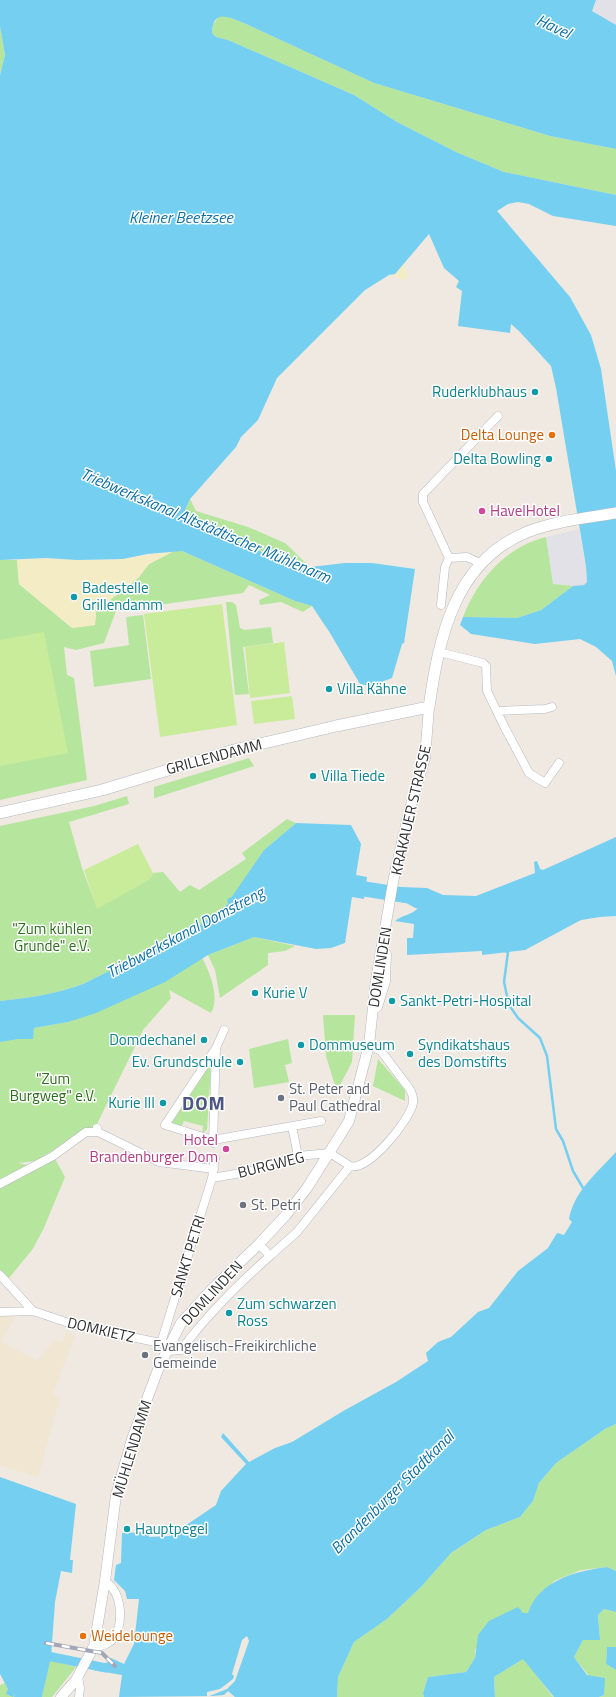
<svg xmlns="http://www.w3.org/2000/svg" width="616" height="1697" font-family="'Titillium Web',sans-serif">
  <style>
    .industrial { fill: #e3e1e8 }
    .education { fill: #f0e6d1 }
    .green { fill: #b6e59e }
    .sand { fill: #f3ecc5 }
    .pitch { fill: #c9ec9a }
    .water { fill: #75cff0 }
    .pier { fill: #efe9e1 }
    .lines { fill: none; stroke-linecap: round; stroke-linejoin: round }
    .stream { stroke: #75cff0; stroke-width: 2.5 }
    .canal { stroke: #75cff0; stroke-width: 9 }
    .river { stroke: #75cff0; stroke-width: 15 }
    .minor-casing { stroke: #b4b7c1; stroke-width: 9 }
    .tertiary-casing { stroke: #b4b7c1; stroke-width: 11 }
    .secondary-casing { stroke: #b4b7c1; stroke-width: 12 }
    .minor { stroke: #fff; stroke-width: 8 }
    .tertiary { stroke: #fff; stroke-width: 10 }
    .secondary { stroke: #fff; stroke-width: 11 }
    .rail-casing { stroke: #a3a6b8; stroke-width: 4 }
    .rail { stroke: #fff; stroke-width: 2.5; stroke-dasharray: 8; stroke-linecap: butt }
    .culture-dot { fill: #0f9aa8; stroke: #fff; stroke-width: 1.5 }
    .food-dot { fill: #e8710a; stroke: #fff; stroke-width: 1.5 }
    .hotel-dot { fill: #d1479c; stroke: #fff; stroke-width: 1.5 }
    .worship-dot { fill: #6b7280; stroke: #fff; stroke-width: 1.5 }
    .labels { text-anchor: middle; stroke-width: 3; stroke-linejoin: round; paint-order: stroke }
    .culture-label { font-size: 15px; fill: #0d838f; stroke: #fff; text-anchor: start }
    .food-label { font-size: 15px; fill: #c56008; stroke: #fff; text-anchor: end }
    .hotel-label { font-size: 15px; fill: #b23c85; stroke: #fff; text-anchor: start }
    .street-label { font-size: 15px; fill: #2e2e2e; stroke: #fff }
    .park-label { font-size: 15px; fill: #2c6e1b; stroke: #fff }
    .worship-label { font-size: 15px; fill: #5b616d; stroke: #fff; text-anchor: start }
    .water-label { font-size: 16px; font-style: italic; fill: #0d6fa3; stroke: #fff }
    .district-label { font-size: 19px; font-weight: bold; letter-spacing: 1px; fill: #4d5680; stroke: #fff }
  </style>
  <rect width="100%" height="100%" fill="#efe9e1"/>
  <path class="industrial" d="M596,0H616V25L591,11Z
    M579,529L586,566L587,582L584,585L573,586L553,585L546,537Z"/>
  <path class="education" d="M16,1315L1,1341L37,1361L55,1340L62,1343L67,1331L75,1336L53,1393L59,1401L38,1477L0,1466V1317Z"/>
  <path class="green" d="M219,16H226L246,24L374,83L550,136L616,149V195L504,172L456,152L397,122L354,95L228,40L216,37L212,33L213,25Z
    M0,26L5,55L0,75Z
    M190,499L196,511L248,527L285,543L311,568H302L292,565L193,520L185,510Z
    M546,537L553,584L573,586L541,610L517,618L463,617C478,579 506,547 546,537Z
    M174,551H182L295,601L312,606L303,612L281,602L260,605L259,600L270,595L249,585L243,593L144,607L142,601L119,603L104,643L76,650L64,647L67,675L74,678L87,780L0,800V560H17L19,584L72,628L95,625L96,611L139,577L149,564Z
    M226,602H232L236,605L240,628L245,630L271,627L273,643L243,647L249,694L235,695Z
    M143,615L151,679L94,687L90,651L129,645L126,617Z
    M249,758L254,766L155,798L154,799V787Z
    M127,796L129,804L69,822L82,868L97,908L151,877L153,873L163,872L180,892L190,885L199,890L246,859L242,853L287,819L296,823L264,850L228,904L197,927L83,984C56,994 28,998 0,1001V826L94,806Z
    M254,937L295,946L285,951L268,953V965L220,998L215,970L208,955Z
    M202,958C210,972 220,998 211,1013L169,990L171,998L143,1030L96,1126L85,1130L36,1161L18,1163L38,1167L54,1157L65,1177L43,1230L32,1250L9,1278L0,1270V1042L18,1038L32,1039L34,1028L68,1022L185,968Z
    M323,1015H355L352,1062L338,1089H336L326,1056Z
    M288,1039L292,1063L285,1065L289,1082L254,1088L249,1049Z
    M378,1059L405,1090V1101L373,1086Z
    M209,1065L211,1067L207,1130L202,1133L203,1126L184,1121L181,1127L171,1124L170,1121L183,1102L185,1103L190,1096L188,1094L199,1077L201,1078L206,1071L204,1069Z
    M616,1424V1571L607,1567L581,1570L554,1581L528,1613H523L475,1650V1658L466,1672L428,1677L423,1693L424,1697H337L338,1677L354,1642L387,1619L421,1587L450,1554L486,1530L520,1517L533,1501L539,1483L556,1463L605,1429Z
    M604,1609L616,1612V1647H607L606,1664L616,1670V1697H599L604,1695L574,1657L583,1640H600L598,1615Z
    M524,1658L552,1696L554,1697H495L494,1677Z
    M50,1660L76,1667L52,1697H42Z
    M5,1683L8,1689L15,1693L14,1697H0V1685Z"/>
  <path class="sand" d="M403,264L408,277L405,280L389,275L395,274Z
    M174,551L149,564L139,577L96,611L95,625L72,628L19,584L17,560C52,557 87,562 122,559C139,557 157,553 174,551Z"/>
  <path class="pitch" d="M222,604L237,725L160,737L144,614Z
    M44,632L68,753L0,766V640Z
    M284,642L290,693L250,698L245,647Z
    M292,696L295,719L254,724L251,701Z
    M138,844L153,873L149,880L97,909L84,870Z"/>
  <path class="water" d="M0,0H596L592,11L616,25V149L550,136L374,83L246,24C230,18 213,7 212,33L216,37L228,40L354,95L397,122L456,152L504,172L616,195V226L553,216L529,204L518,202L508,204L497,211L570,297L591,335L601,369L616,471V676L612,661L596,647L580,639L535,644L471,634L460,625L463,617L517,618L541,610L573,586L584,585L587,582L586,566L556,388L551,366L519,331L511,324L510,333L458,326L462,291L456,287L459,281L444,268L429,234L395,274L389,275L365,290L277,378L258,420L241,437L236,447L190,499L185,510L193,520L217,530L247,546L302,568L345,563H372L415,569L404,643L402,644L392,678L371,686L360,684L330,633L312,606L295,601L182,551L147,554L123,559L77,560L46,558L0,560V75L5,55L0,26Z
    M296,823L351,825L361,844L356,875L367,877L364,899L352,897L345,943L331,948L316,949L254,937L208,955L165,982L96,1013L68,1022L34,1028L33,1039H18L0,1042V1001C28,998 56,994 83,984L197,927L228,904L227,900L230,897L231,898L264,850Z
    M616,837V916L600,917L581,920L525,950L482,955V951L407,955V938H413L414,924L395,921C402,915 412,915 418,908L415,904L398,900L400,887L427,888L443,895L476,896L535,873L534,862L537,861L540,869L543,870Z
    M616,1152V1424L605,1429L556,1463L539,1483L533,1501L520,1517L486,1530L451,1553L421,1587L387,1619L354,1642L338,1677L337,1697H235L228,1691L224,1695L212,1696L119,1697L122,1675L93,1670L96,1663H99L100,1665L108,1662V1659L111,1658L124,1664L134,1644L139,1599H127L125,1591L114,1580L116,1565L121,1563L122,1533L149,1532V1537L170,1536L216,1505L221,1491L246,1464L221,1437L223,1433L249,1462L275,1448L292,1442L345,1410L396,1382L428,1361L426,1353L438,1342L451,1337L478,1312L489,1308L518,1271L548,1248L557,1233L564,1235L572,1222L569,1219C574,1191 598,1172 616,1152Z
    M0,1477L76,1504L70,1560H73L72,1573L61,1571L55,1602L51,1657L42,1697H14L15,1693L13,1697L6,1694L8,1689L0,1674Z
    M607,1567L616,1571V1612L604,1609L598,1615L600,1640H583L574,1657L587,1675L605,1678L604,1695L599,1697H554L523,1659L494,1677L495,1697H424L423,1693L428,1677L466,1672L475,1658L478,1635L489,1621L518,1607L523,1613H528C539,1580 576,1571 607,1567Z
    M607,1647H616V1670L606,1664Z"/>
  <path class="pier" d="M247,1636L249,1641L235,1681L227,1689L207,1697V1692L220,1689L233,1679L234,1676L232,1674L242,1640Z"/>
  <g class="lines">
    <path class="stream" d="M505,951L508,952L504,982L509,1005L518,1018L540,1038L547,1056L556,1129L563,1141L573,1171L583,1188"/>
    <path class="canal" d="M38,1654L106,1668"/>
    <path class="river" d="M346,886L409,896L418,901"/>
    <g class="minor-casing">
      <path id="minor" d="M449,558L467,557L482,564
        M441,605L445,567L449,558L423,502V494L498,416
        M439,652L483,663L486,666L487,691L505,728L529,773L545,783L559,763
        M497,711L545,709L552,707
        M216,1048L165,1125L213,1140L321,1121
        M292,1126L298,1156
        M97,1128L98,1132L159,1162L214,1169
        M213,1143L216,1048L224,1030
        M350,1166C368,1172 410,1120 413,1103C414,1097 412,1093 409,1088L381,1051L369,1045
        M212,1178L247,1172L298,1156L330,1153L350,1166L297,1232L270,1256L259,1244
        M0,1184L53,1156L86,1132H98
        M0,1275L33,1311
        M0,1312L33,1311L75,1325L165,1344
        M161,1343L212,1178L215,1158
        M167,1351L181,1350C207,1315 237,1285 270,1256
        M92,1648C100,1647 109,1645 114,1638C124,1621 122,1592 105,1581
        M78,1677L80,1688L79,1697"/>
    </g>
    <g class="tertiary-casing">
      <path id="tertiary" d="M377,1007L385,981L386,954
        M61,1697L76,1680L94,1646L105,1581L116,1495L132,1439L159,1367L181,1323L214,1287L259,1244L286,1215L307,1188L349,1121L369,1045L376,980L394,877L409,812L425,758L429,707"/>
    </g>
    <g class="secondary-casing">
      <path id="secondary" d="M0,813L102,790L234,750L336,726L429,707C439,638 454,562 527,532C555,521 586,518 616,513"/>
    </g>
    <use href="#minor" class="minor"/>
    <use href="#tertiary" class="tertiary"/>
    <use href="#secondary" class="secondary"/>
    <g class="rail-casing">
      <path id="rail" d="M46,1643L102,1653L115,1666"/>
    </g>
    <use href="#rail" class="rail"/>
  </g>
  <g class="culture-dot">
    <circle cx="535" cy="392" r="4"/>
    <circle cx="549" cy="459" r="4"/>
    <circle cx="74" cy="597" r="4"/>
    <circle cx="329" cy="689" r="4"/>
    <circle cx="313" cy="776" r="4"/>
    <circle cx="255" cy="993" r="4"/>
    <circle cx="392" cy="1001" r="4"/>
    <circle cx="204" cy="1040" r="4"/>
    <circle cx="301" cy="1045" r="4"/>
    <circle cx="410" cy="1054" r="4"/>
    <circle cx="240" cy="1062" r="4"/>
    <circle cx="163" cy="1103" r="4"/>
    <circle cx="229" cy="1313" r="4"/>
    <circle cx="127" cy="1529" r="4"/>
  </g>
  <g class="food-dot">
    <circle cx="552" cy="435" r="4"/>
    <circle cx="83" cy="1636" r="4"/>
  </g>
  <g class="hotel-dot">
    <circle cx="482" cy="511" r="4"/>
    <circle cx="226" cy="1149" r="4"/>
  </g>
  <g class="worship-dot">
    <circle cx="281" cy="1098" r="4"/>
    <circle cx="243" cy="1205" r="4"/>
    <circle cx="145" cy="1355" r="4"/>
  </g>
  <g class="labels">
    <g class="culture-label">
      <text x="527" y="397" text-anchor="end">Ruderklubhaus</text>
      <text x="541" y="464" text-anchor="end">Delta Bowling</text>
      <text x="82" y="593">Badestelle<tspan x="82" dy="17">Grillendamm</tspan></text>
      <text x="337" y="694">Villa Kähne</text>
      <text x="321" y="781">Villa Tiede</text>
      <text x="263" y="998">Kurie V</text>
      <text x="400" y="1006">Sankt-Petri-Hospital</text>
      <text x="196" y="1045" text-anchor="end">Domdechanel</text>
      <text x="309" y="1050">Dommuseum</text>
      <text x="418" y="1050">Syndikatshaus<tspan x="418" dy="17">des Domstifts</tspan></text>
      <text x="232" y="1067" text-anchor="end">Ev. Grundschule</text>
      <text x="155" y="1108" text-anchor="end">Kurie III</text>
      <text x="237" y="1309">Zum schwarzen<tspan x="237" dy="17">Ross</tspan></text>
      <text x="135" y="1534">Hauptpegel</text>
    </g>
    <g class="food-label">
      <text x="544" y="440">Delta Lounge</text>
      <text x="91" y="1641" text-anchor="start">Weidelounge</text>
    </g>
    <g class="hotel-label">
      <text x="490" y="516">HavelHotel</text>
      <text x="218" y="1145" text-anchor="end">Hotel<tspan x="218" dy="17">Brandenburger Dom</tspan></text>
    </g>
    <g class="street-label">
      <text transform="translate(214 757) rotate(-15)" y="5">GRILLENDAMM</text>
      <text transform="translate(411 810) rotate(-77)" y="5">KRAKAUER STRASSE</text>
      <text transform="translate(380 967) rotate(-81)" y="5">DOMLINDEN</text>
      <text transform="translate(271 1165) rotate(-14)" y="5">BURGWEG</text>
      <text transform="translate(188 1256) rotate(-73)" y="5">SANKT PETRI</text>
      <text transform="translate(212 1293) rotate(-47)" y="5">DOMLINDEN</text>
      <text transform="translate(101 1330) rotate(13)" y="5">DOMKIETZ</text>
      <text transform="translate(132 1449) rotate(-73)" y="5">MÜHLENDAMM</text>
    </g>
    <g class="park-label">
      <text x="52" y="934">"Zum kühlen<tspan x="52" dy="17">Grunde" e.V.</tspan></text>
      <text x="53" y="1084">"Zum<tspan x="53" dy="17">Burgweg" e.V.</tspan></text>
    </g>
    <g class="worship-label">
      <text x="289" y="1094">St. Peter and<tspan x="289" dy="17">Paul Cathedral</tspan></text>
      <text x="251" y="1210">St. Petri</text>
      <text x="153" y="1351">Evangelisch-Freikirchliche<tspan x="153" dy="17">Gemeinde</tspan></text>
    </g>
    <g class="water-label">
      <text transform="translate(554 26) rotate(25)" y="6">Havel</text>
      <text x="181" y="223">Kleiner Beetzsee</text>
      <text transform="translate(206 525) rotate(23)" y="6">Triebwerkskanal Altstädtischer Mühlenarm</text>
      <text transform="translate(185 932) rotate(-28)" y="6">Triebwerkskanal Domstreng</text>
      <text transform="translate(392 1492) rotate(-45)" y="6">Brandenburger Stadtkanal</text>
    </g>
    <g class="district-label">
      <text x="204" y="1110">DOM</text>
    </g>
  </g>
</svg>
